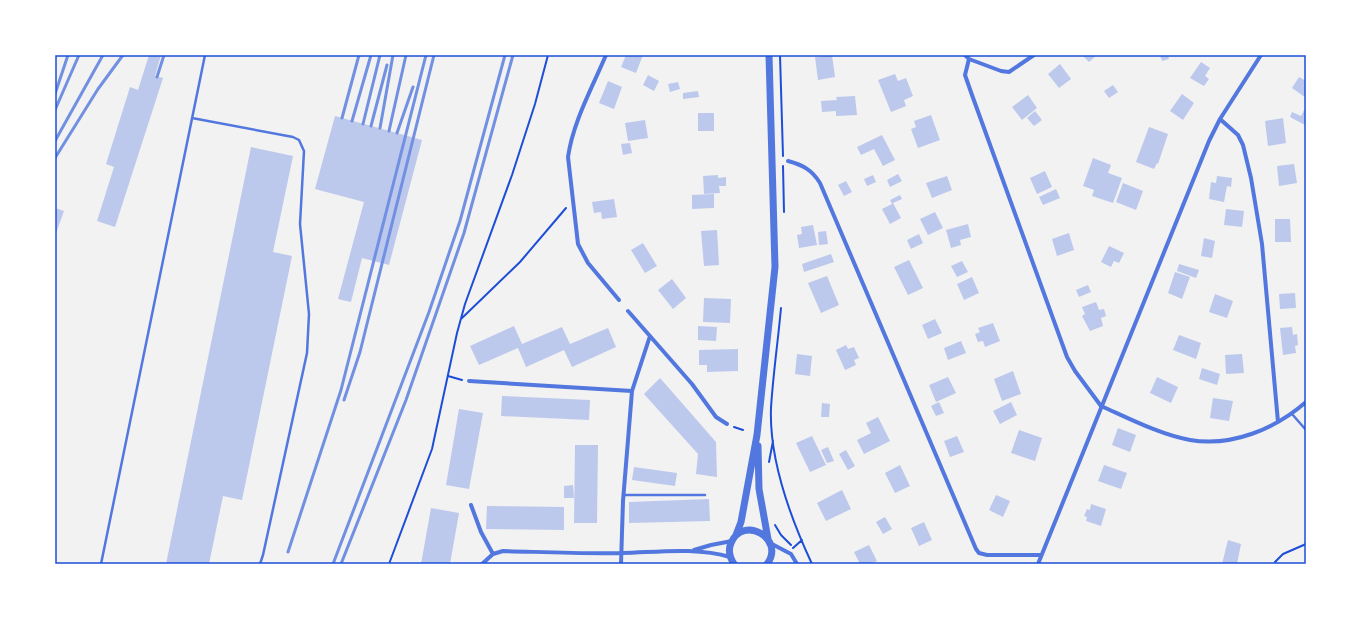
<svg xmlns="http://www.w3.org/2000/svg" width="1361" height="619" font-family="'Alegreya Sans',sans-serif">
  <style>
    .building { fill: #bdc9ec }
    .lines { fill: none; stroke-linecap: round; stroke-linejoin: round }
    .path { stroke: #1d4ed8; stroke-width: 2 }
    .service { stroke: #5277de; stroke-width: 2.5 }
    .minor { stroke: #5277de; stroke-width: 4 }
    .tertiary { stroke: #5277de; stroke-width: 7 }
    .rail { stroke: #7290e2; stroke-width: 3 }
    .neatline { fill: none; stroke: #1d4ed8; stroke-width: 1.5 }
  </style>
  <rect width="100%" height="100%" fill="#f2f2f2"/>
  <path class="building" d="M149,55H161L155,76L163,78L115,227L97,221L114,167L106,164L130,87L138,90Z
    M626,55H643L636,73L621,67Z
    M832,55L835,77L818,80L815,57Z
    M1082,55H1097L1089,62Z
    M1160,55H1168L1169,59L1162,61Z
    M1201,62L1210,68L1205,76L1209,79L1204,86L1190,78Z
    M1060,64L1071,79L1059,88L1048,74Z
    M895,74L898,81L906,78L913,96L904,100L906,106L891,112L878,80Z
    M648,75L659,81L654,91L643,85Z
    M1299,77L1306,81V98L1292,88Z
    M608,81L622,87L614,109L599,103Z
    M678,82L680,89L670,92L668,84Z
    M1113,85L1118,92L1109,98L1104,91Z
    M698,91L699,97L683,99V93Z
    M1182,94L1194,103L1183,120L1170,111Z
    M1028,95L1037,108L1022,120L1012,107Z
    M855,96L857,115L836,116V111L822,112L821,101L837,100L836,97Z
    M1304,110L1306,111L1305,125L1290,117L1292,112L1301,116Z
    M1035,111L1042,120L1034,126L1027,118Z
    M698,113H714V131H698Z
    M931,115L940,140L918,148L911,129L916,127L914,121Z
    M335,116L422,140L389,265L362,258L351,302L338,299L364,202L315,189Z
    M1283,118L1286,143L1268,146L1265,121Z
    M645,120L648,138L628,141L625,123Z
    M1149,127L1168,134L1158,164L1157,163L1154,169L1136,162Z
    M882,135L895,160L883,166L874,149L861,155L857,147Z
    M630,143L632,153L623,155L621,144Z
    M251,147L293,156L273,252L292,256L242,500L223,496L209,564H166Z
    M1093,158L1111,165L1108,173L1122,178L1113,203L1092,196L1094,190L1083,186Z
    M1294,164L1297,183L1279,186L1277,166Z
    M1045,171L1052,187L1037,194L1030,178Z
    M898,174L902,181L890,187L887,180Z
    M718,175V178L726,177V186H719L720,193L704,194L703,176Z
    M873,175L876,182L867,186L864,179Z
    M947,176L952,190L932,198L926,183Z
    M1217,176L1232,178L1231,187L1227,186L1224,202L1209,199L1211,182L1216,183Z
    M846,181L852,192L844,196L838,185Z
    M1123,183L1143,191L1136,210L1116,202Z
    M1056,189L1060,198L1043,205L1039,197Z
    M714,194V208L692,209V195Z
    M900,195L902,199L893,203L901,218L890,224L882,209L892,204L890,200Z
    M614,199L617,217L602,219L601,212L594,213L592,202Z
    M55,208L64,211L55,236Z
    M1226,209L1244,211L1242,227L1224,225Z
    M935,212L943,228L928,235L920,219Z
    M1275,219H1290L1291,242H1275Z
    M968,224L971,237L960,240L961,245L951,248L946,230Z
    M813,225L817,245L799,248L797,235L802,234L801,227Z
    M717,230L719,265L704,266L701,231Z
    M826,231L828,244L819,245L818,232Z
    M1069,233L1074,250L1057,256L1052,239Z
    M919,234L923,243L911,249L907,240Z
    M1204,238L1215,241L1212,258L1201,256Z
    M643,243L657,266L645,273L631,250Z
    M1109,246L1124,253L1119,263L1114,261L1111,267L1101,262Z
    M831,254L834,262L804,272L802,264Z
    M909,260L923,288L908,295L894,267Z
    M962,261L968,272L957,277L951,266Z
    M1179,264L1199,270L1196,278L1177,271Z
    M1175,272L1190,277L1182,299L1168,293Z
    M827,276L839,305L821,313L808,283Z
    M972,277L979,293L964,300L957,284Z
    M672,279L686,298L673,309L658,290Z
    M1088,285L1091,292L1079,297L1076,290Z
    M1295,293L1296,308L1280,309L1279,294Z
    M1215,294L1233,301L1227,318L1209,312Z
    M704,298L731,299L730,323L703,322Z
    M1096,302L1099,310L1104,309L1106,316L1101,318L1103,326L1090,331L1082,316L1085,314L1082,307Z
    M935,319L942,333L928,339L922,325Z
    M993,323L1000,341L985,347L983,341L978,342L975,334L980,332L978,328Z
    M514,326L522,344L562,327L570,344L608,328L616,347L572,367L564,350L526,367L518,348L479,365L470,346Z
    M698,326L717,327L716,341L698,340Z
    M1292,327L1293,335L1297,334L1298,345L1295,346L1296,353L1283,355L1280,328Z
    M1179,335L1201,343L1196,359L1173,350Z
    M961,341L966,353L948,360L944,348Z
    M846,345L848,349L854,347L859,358L854,360L856,365L845,370L836,350Z
    M738,349V371L707,372V365H699V350Z
    M797,354L812,356L810,376L795,374Z
    M1242,354L1244,373L1226,374L1225,355Z
    M1202,368L1220,374L1217,385L1199,379Z
    M1013,371L1021,394L1002,401L994,379Z
    M948,377L956,393L936,402L929,385Z
    M1157,377L1178,387L1171,403L1150,393Z
    M660,378L716,442L717,477L696,474L698,454L644,394Z
    M502,396L590,400L589,420L501,416Z
    M1213,398L1233,401L1229,421L1210,418Z
    M939,402L944,413L936,416L931,406Z
    M1011,402L1017,415L1000,424L993,411Z
    M822,403L830,404L829,417H821Z
    M459,409L483,413L469,489L446,485Z
    M878,417L890,441L864,454L857,440L871,433L866,423Z
    M1118,428L1136,435L1130,452L1112,445Z
    M1019,430L1042,438L1035,461L1011,453Z
    M812,436L826,465L810,472L796,443Z
    M957,436L964,452L950,457L944,441Z
    M575,445H598L597,523H574Z
    M828,447L834,461L827,463L821,450Z
    M846,450L855,466L848,470L839,454Z
    M900,465L910,486L895,493L885,473Z
    M1104,465L1127,473L1121,489L1098,481Z
    M634,467L677,473L675,486L632,480Z
    M573,485L574,498H564V486Z
    M842,490L851,509L826,521L817,503Z
    M996,495L1010,501L1003,517L989,510Z
    M709,499L710,521L629,523V502Z
    M1091,504L1106,509L1101,526L1086,521L1087,517L1084,516L1087,509L1090,510Z
    M487,506L564,507V530L486,529Z
    M431,508L459,513L450,564H421Z
    M885,517L892,529L883,534L876,522Z
    M924,522L932,540L919,546L911,528Z
    M1228,540L1241,544L1237,564H1222Z
    M869,545L877,561L870,564H860L854,552Z"/>
  <g class="lines">
    <path class="path" d="M780,55L783,156
      M783,166L784,212
      M781,308C778,341 773,375 771,408C769,459 791,519 812,564
      M461,319L520,262L566,208
      M448,376L462,380
      M734,427L743,430
      M769,462L773,441
      M775,525L781,535L791,545
      M793,548L802,540
      M1275,562L1283,554L1306,544
      M389,564L432,449L457,333L465,304L512,175L535,104L548,55"/>
    <path class="service" d="M192,118L293,137L299,140L304,151L300,224L309,314L307,353L263,555L260,564
      M1292,414L1306,430
      M624,495H705
      M101,564L205,55"/>
    <path class="minor" d="M606,55C592,88 573,122 568,157L578,244L588,263L619,300
      M965,55L969,59L1001,71L1009,72L1034,55
      M969,59L965,75L972,95L1067,357L1075,371L1101,406
      M1220,119L1238,135L1243,145L1251,178L1262,244L1278,422
      M788,161C803,165 812,170 820,183L976,549L979,553L987,555H1041
      M628,311L692,384L716,417L727,424
      M469,381L632,391
      M1101,406C1128,418 1161,435 1190,440C1232,447 1275,429 1306,402
      M471,505L481,532L493,554
      M770,543L791,554L797,564
      M694,550L711,545L732,541
      M482,564L493,554L503,551C543,552 583,554 623,553C659,552 696,547 730,557
      M621,564L623,501L632,391L650,336
      M1038,564L1209,141L1220,119L1261,55"/>
    <path class="tertiary" d="M758,446L759,489L768,539
      M736,535L741,522L757,435L775,267L769,55
      M734,564C730,558 728,550 731,543C743,514 786,539 767,564"/>
    <path class="rail" d="M157,77L164,55
      M55,94L68,55
      M55,110L79,55
      M342,118L359,55
      M352,121L371,55
      M363,124L380,55
      M371,126L387,65
      M380,128L393,55
      M389,131L406,55
      M397,133L413,87
      M55,141L103,55
      M55,158L98,89L123,55
      M344,400L360,352L434,55
      M288,552L341,390L426,55
      M333,564L429,312L460,221L505,55
      M341,564L406,400L464,233L513,55"/>
  </g>
  <rect width="1361" height="619" fill="none" stroke="#ffffff" stroke-width="112"/>
  <rect x="56" y="56" width="1249" height="507" class="neatline"/>
</svg>
